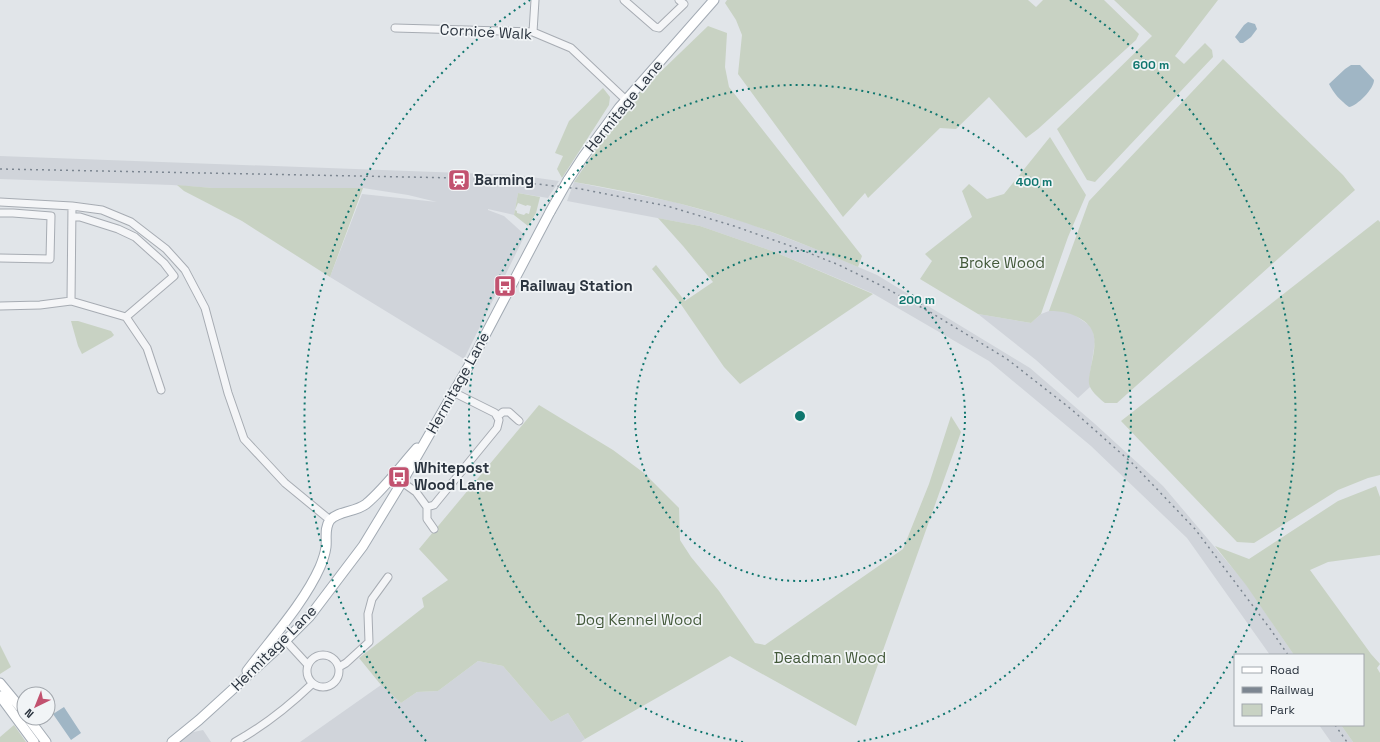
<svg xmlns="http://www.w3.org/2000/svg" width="1380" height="742" font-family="'Space Grotesk',sans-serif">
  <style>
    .built { fill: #d0d4da }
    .green { fill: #c8d2c3; fill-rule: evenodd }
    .water { fill: #a0b6c5 }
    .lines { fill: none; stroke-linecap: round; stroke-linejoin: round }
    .minor-casing { stroke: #a7acb3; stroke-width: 9 }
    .major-casing { stroke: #a2aab3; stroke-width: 11 }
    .minor { stroke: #f4f5f7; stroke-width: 7 }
    .major { stroke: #fff; stroke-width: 9 }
    .rail { stroke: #7c8691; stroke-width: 1.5; stroke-dasharray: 2 4; stroke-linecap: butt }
    .major-bridge-casing { stroke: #a2aab3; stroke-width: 11; stroke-linecap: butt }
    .major-bridge { stroke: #fff; stroke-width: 9 }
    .ring { fill: none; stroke: #0f766e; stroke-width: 2; stroke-dasharray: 2 4 }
    .labels { text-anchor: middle; stroke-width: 3.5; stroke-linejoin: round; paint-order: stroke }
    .street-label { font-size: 15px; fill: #2b343f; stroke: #f1f4f6 }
    .poi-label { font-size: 15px; font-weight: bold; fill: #2b343f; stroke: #f1f4f6; text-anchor: start }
    .park-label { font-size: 15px; fill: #43593a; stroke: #f1f4f6 }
    .centre { fill: #0f766e; stroke: #f1f4f6; stroke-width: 2 }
    .ring-label { font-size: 12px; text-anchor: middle; font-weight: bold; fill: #0f766e; stroke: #f1f4f6; stroke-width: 3.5; stroke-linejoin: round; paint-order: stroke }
  </style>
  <rect width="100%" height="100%" fill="#e1e5e9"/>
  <path class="built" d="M0,156L517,175L559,181L548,198L518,193L514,215L488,209V210L504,216L525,235L464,359L330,277L362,194L437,202L408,195L363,188H213L172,185L0,179Z
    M574,182L674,202L745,222L821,251L877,275L1030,368L1095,424L1163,486L1246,584L1294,655H1270L1187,538L1091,446L989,361L872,293L775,252L700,226L567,201Z
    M1049,311H1062L1073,314L1089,325L1093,331L1095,342L1089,380L1090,387L1078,398L1036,360L978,314L1031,323L1041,314Z
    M478,661L503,666L551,722L568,713L585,739L581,742H300L381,685L401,703L417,692L438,691Z
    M1319,725H1341L1353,742H1331Z
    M203,730L211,742H177L189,733Z"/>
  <path class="green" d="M727,0H1028L1036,7L1043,0H1104L1139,34L1136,40L1038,129L1026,138L989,97L956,129L940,128L868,198L865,193L843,217L738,74L742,35L736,20L725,3Z
    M1114,0H1218L1175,56L1184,64L1205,43L1212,50L1213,57L1095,182L1087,180L1057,129L1152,36Z
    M708,26L727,33L725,67L729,87L862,256L858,267C821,251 784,236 746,223C690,204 632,192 574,182L626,105Z
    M1223,59L1343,175L1355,190L1117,403H1105C1100,399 1093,393 1090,387C1088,383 1089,377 1090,372C1093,354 1101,333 1084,321C1072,313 1063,311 1049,311L1089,201Z
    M603,88L610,97L609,105L562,178L557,169L563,156L555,153L569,121Z
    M1050,137L1086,195L1068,237L1041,314L1031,323L978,314L920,279L932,261L925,254L972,217L962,191L969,184L987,199L1004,194Z
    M177,185L213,188H363L330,277L242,221L184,191Z
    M518,193L540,197L536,213L528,226L514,215ZM518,203L526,206L527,205L531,206L529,214L526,213L524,215L517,213V211L515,210Z
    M658,218L700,226L775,252L873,294L740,384L724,367L680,303L652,269L656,265L685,301L713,282L683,246Z
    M1378,220L1380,222V475L1368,478L1338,490L1254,543L1237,542L1121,421Z
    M71,321H78L111,331L114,335L112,337L82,354L78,346Z
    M539,405L613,450L644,473L679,508L680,540L691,557L719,591L755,643L765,645L903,549L929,484L951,416L961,432L856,726L730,656L585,739L568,713L551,722L503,666L478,661L438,691L417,692L401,703L381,685L359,658L424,607L422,598L448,580L419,549Z
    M1376,486L1380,497V555L1328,562L1310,570L1371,654L1380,664L1377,668L1380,673V742H1353L1341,725H1363V655H1294L1246,585L1215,546L1249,559L1338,501Z
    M0,645L11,667L0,674Z
    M14,725L26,742H0V737Z"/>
  <path class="water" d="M1248,22L1255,24L1257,29L1251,37L1243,43H1240L1235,37L1244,25Z
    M1351,65H1360L1374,80C1374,89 1357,106 1349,107C1340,100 1334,94 1329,84L1345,69Z
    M64,707L81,733L71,740L53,714Z"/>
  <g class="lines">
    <g class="minor-casing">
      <path id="minor" d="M624,0L655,27L659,28L684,4L679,0
        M395,28L533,32L571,48L626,100
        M533,32L535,0
        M0,202L72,206L102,210L131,222L166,249L185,270L205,308L228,393L244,439L285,483L330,520
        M72,206L71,301L126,317
        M0,213H13L51,216L50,259L0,258
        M72,217H80L118,229L135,237L164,263L174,276L126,317L147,348L161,390
        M0,306L40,305L71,301
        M498,416L503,412H509L519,421
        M402,482L416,492L427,507L434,505L497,428L499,420L495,413L453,392
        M427,507V519L434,529
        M286,641L308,665
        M307 671a16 16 0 1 1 32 0a16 16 0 1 1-32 0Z
        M339,667L346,663L369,642L368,614L372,599L388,577
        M235,742C264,726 288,707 312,684"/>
    </g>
    <g class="major-casing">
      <path id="major" d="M568,180L583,157L619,108L714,0
        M247,671C271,639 304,603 320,567C323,560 325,554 326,547C327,538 324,528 330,520C338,511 356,512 366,504C385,488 400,467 417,448
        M0,683L24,712
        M0,696L34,742
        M28,718L46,742
        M172,742L199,720L277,649L310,616L363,546L402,482L471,362L550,212"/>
    </g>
    <use href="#minor" class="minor"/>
    <use href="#major" class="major"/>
    <path class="rail" d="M0,169L459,178L519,182L581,189L667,206L734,226L799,249L839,265L878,284L930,312L1007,359L1071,409L1132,463L1195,529L1271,630L1288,655
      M1335,725L1347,742"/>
    <g class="major-bridge-casing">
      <path id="major-bridge" d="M550,212L568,180"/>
    </g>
    <use href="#major-bridge" class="major-bridge"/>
  </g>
  <g class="ring">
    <circle cx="800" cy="416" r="165"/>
    <path d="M743 742A331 331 0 1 1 857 742"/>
    <path d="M426 741A496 496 0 0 1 530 0M1070 0A496 496 0 0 1 1174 741"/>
  </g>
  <defs>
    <g id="station-square" transform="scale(1.15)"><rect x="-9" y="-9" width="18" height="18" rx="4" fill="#c2526f" stroke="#f1f4f6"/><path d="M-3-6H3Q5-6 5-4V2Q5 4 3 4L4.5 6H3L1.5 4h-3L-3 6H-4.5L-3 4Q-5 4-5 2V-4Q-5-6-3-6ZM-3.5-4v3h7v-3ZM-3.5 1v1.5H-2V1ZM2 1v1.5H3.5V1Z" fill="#fff"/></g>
    <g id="bus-square" transform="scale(1.15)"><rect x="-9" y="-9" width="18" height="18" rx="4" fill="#c2526f" stroke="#f1f4f6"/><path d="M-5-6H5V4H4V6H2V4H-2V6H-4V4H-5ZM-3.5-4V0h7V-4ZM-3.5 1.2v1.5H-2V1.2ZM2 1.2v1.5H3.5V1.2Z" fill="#fff"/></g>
  </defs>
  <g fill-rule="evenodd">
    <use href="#station-square" x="459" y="180"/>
    <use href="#bus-square" x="505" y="286"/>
    <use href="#bus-square" x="399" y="477"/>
  </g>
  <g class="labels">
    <g class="street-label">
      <text transform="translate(486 32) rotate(3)" y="5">Cornice Walk</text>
      <text transform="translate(624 106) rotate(-51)" y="5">Hermitage Lane</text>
      <text transform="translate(458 383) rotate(-61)" y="5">Hermitage Lane</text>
      <text transform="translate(274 648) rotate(-45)" y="5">Hermitage Lane</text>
    </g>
    <g class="poi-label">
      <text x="474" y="185">Barming</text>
      <text x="520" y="291">Railway Station</text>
      <text x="414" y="473">Whitepost<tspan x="414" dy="17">Wood Lane</tspan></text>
    </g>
    <g class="park-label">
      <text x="1002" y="268">Broke Wood</text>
      <text x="639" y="625">Dog Kennel Wood</text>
      <text x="830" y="663">Deadman Wood</text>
    </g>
  </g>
  <circle cx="800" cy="416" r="6" class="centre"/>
  <g class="ring-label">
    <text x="1151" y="69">600 m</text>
    <text x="1034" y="186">400 m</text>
    <text x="917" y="304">200 m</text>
  </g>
  <rect x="1234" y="654" width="130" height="72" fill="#f1f4f6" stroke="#a2a7ad"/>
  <rect x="1242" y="667" width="20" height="6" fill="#ffffff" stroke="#a2a7ad"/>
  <text x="1270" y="674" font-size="12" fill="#2b343f">Road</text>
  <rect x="1242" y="687" width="20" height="6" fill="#7c8691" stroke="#a2a7ad"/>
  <text x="1270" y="694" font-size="12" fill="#2b343f">Railway</text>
  <rect x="1242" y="704" width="20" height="12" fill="#c8d2c3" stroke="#a2a7ad"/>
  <text x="1270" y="714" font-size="12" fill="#2b343f">Park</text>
  <g transform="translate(36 706) rotate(223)"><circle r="19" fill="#f1f4f6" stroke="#a2a7ad"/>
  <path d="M0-3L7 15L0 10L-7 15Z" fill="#c2526f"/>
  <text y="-6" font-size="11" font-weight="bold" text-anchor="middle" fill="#2b343f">N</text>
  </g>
</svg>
